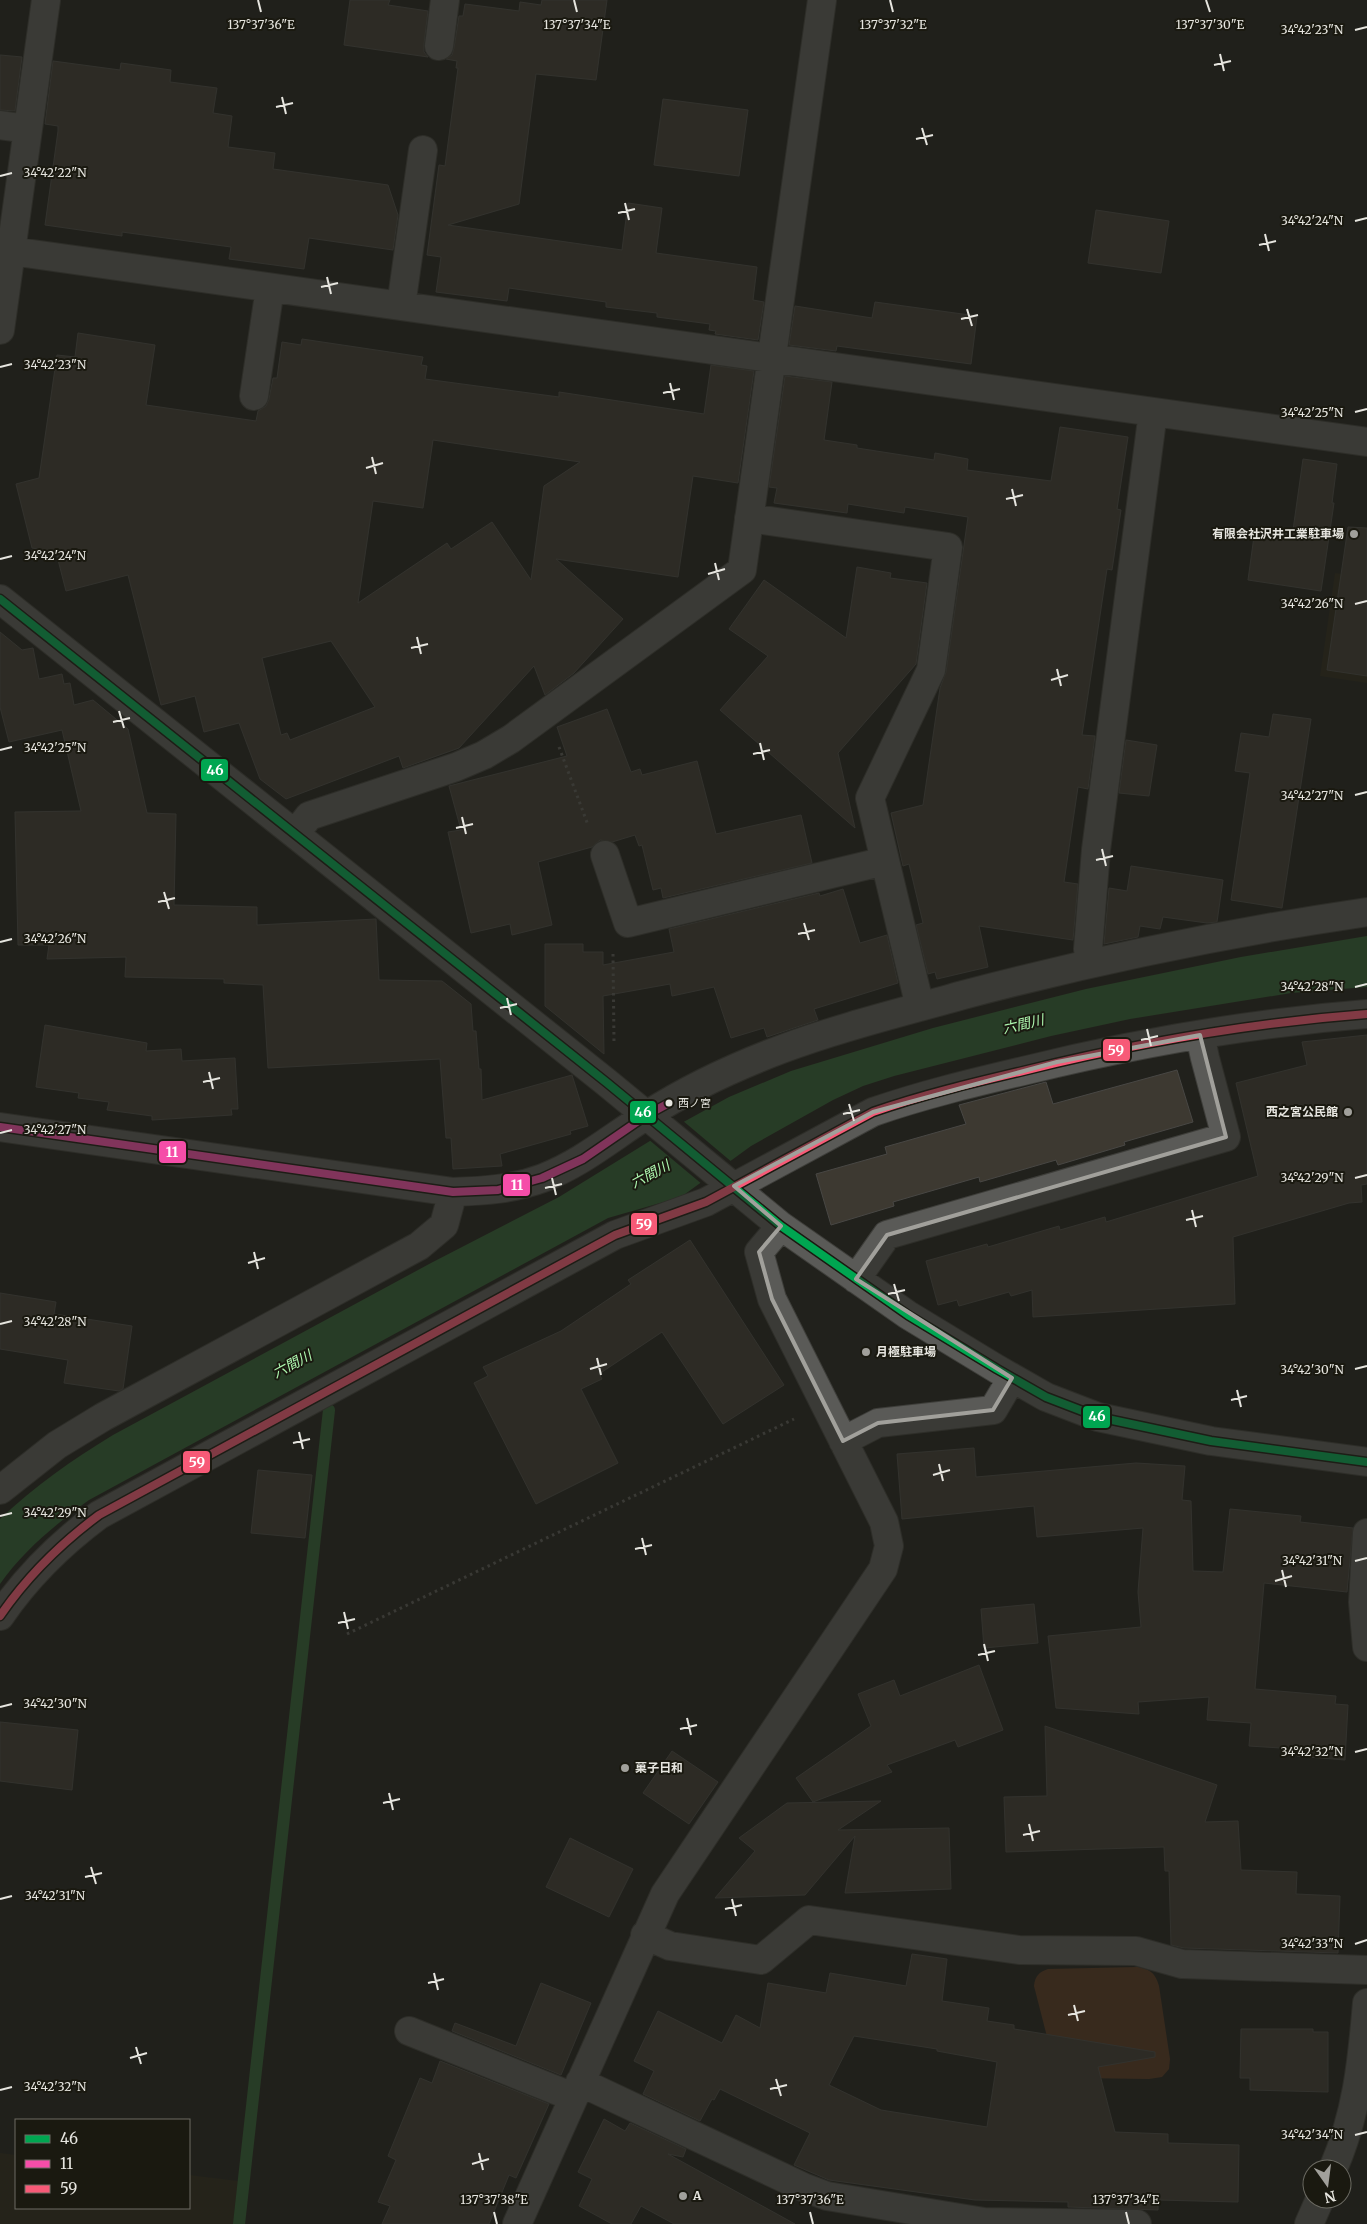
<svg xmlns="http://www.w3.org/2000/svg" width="1367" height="2224" font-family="Merriweather,'Noto Sans JP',serif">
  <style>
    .built { fill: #2a271a }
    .green { fill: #553620 }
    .water { fill: #305e33 }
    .pier { fill: #21211c }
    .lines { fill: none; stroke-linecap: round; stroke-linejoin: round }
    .stream { stroke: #305e33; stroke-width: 12 }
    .building { fill: #3d3931; stroke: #484744; fill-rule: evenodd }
    .minor-casing { stroke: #3e3e3a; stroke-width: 30 }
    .path { stroke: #585754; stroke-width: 3; stroke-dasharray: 2.5 4; stroke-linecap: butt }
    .minor { stroke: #5a5a57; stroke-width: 28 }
    .bus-1-casing { stroke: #1a1910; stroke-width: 11 }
    .bus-2-casing { stroke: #1a1910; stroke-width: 11 }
    .bus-3-casing { stroke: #1a1910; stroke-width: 11 }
    .bus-1 { stroke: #00a651; stroke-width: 8 }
    .bus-2 { stroke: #f54da8; stroke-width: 8 }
    .bus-3 { stroke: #f75a77; stroke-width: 8 }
    .marked { fill: none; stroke: #a1a09b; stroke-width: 4; stroke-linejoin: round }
    .ticks { fill: none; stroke: #e6e5df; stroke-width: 2 }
    .poi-dot { fill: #a1a09b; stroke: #1a1910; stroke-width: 2 }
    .bus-dot { fill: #e6e5df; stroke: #1a1910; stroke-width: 2 }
    .labels { text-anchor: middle; stroke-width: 4; stroke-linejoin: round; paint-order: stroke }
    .bus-label { font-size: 11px; fill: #e6e5df; stroke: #1a1910; text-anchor: start }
    .poi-label { font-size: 12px; font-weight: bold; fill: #e6e5df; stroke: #1a1910; text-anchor: start }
    .water-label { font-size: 14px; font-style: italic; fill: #aef9b0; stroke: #1a1910 }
    .ticks-label { font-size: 12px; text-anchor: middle; fill: #e6e5df; stroke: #1a1910; stroke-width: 4; stroke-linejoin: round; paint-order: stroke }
    .line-badge { stroke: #1a1910; stroke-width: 2 }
    .badge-label { font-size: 14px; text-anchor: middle; font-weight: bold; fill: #fff }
  </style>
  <rect width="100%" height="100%" fill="#21211c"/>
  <path class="built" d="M1335,573L1367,578V683L1320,676Z
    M0,2153L16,2155V2208H189V2175L238,2181L233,2224H0Z"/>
  <path class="green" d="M1138,1967C1151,1970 1155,1973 1159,1986L1170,2059L1169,2069L1162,2077L1149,2079L1078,2078L1053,2060L1034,1986C1035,1976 1039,1972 1048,1969Z"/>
  <path class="water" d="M1367,936V987L1291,993L1130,1019L1051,1036L894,1076L863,1086L833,1100L751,1146L681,1197L608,1218L89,1500C56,1524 24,1550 0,1584V1519C35,1486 72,1460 113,1435L431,1263L559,1197L658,1136L729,1097L791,1071L933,1028L1086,989L1241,957Z"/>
  <path class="pier" d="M682,1120L733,1163L703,1185L648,1139Z"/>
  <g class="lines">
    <path class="stream" d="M239,2224L329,1410"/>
  </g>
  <path class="building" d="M350,0H390L388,5L428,11L424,44V52L428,57L344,45Z
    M542,0H607L596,80L536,74L519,204L448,225L622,250L628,203L662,208L656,253L757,267L753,300L764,302L758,340L715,334L716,331L709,330L710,324L657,317V313L606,307V302L509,288L507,301L436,292L441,257L427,255L439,165L445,166L458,68H456L457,61L446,59L452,55L454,48L459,16H463L465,4L519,11L520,2L541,5Z
    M0,55L22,57L15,111L0,110Z
    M53,61L120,70L121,63L171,70L170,82L217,88L213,113L232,116L228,147L275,153L273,169L388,185L398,215L393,250L309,238L304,269L229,259L231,247L122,232V236L45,225L58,131V126L45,124Z
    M663,99L748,110L739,176L654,165Z
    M1096,210L1169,221L1161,273L1088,263Z
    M875,302L977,316L971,364L837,346L836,351L789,345L795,306L872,318Z
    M78,333L155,345L146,405L256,421L258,411L266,406L269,399L273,378H277L282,342L301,345L302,339L423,357L421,365L427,366L425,379L559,397V392L704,414L711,365L754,371L738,483L693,476L678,577L556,559L623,619L574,673L545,695L534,666L459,748L403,768L399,756L286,799L260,779L239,723L204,732L195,696L161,705L128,575L66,591L56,552L32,548L16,484L39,478L57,355L75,357ZM433,440L580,462L544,486L531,580L492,522L451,549L447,543L358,603L373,501L423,508ZM331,641L375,707L290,740L287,733L281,735L262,658Z
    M785,376L832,382L824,440L857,445V448L934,460L935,453L968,459L967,470L1051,481L1060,427L1128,437L1117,509L1121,510L1112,570L1107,569L1082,735L1095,736L1088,789L1078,787L1064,882L1078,884L1073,940L979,926L988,967L937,979L935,972L928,974L916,925L923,923L909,864L903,866L891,813L923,805L940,688L946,672L968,517L905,507L904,513L848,504L847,513L774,503L777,488L769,487Z
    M1303,459L1337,464L1332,503H1334L1321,591L1248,580L1255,529L1287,534L1288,529L1293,530Z
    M1348,527L1367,528V676L1327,670Z
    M857,567L891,573L890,578L927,583L916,664L838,753L855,828L720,710L768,656L729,629L764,580L846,638Z
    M0,632L22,650L33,648L39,679L62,674L64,684L70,683L74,705L93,700L128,729L147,813L176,814L174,905L257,907V925L376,919L379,980L442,981L471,1004L473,1031H476L479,1069H481L482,1100L572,1075L588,1126L570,1131L571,1134L500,1154L502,1166L453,1169L451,1138H446L440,1059L268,1068L263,985L224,983V979L125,977L126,957L47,959L49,945H18L15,812L81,811L62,730L9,742L0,707Z
    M607,709L631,772L640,769L642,775L697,761L716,834L801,815L812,863L663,898L661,888L653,890L642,845L639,846L635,835L612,842L600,840L592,847L538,862L552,925L512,935L510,924L471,933L448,832L461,830L449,786L567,756L557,727Z
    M1273,714L1311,719L1282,908L1231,900L1250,773L1235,771L1241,733L1269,737Z
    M1126,740L1157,745L1149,796L1119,793Z
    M1131,866L1223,880L1217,922L1207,923L1163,917L1160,929L1140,926L1138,937L1104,944L1109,888L1127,891Z
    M843,889L860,943L887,935L898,983L814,1009L818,1020L767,1037L764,1028L731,1038L714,987L672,996L670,984L603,996L604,1054L545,1006V944H583V952H603V965L674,952L669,929L819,893L820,896Z
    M45,1025L147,1043L146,1051L181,1049L182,1061L235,1058L238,1109H231L232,1115L152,1120V1116L107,1110L109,1102L78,1098L79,1093L36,1087Z
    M1367,1035V1184L1361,1185L1362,1202L1349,1203L1233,1237L1235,1304L1033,1317L1032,1290L1011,1296L1009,1292L959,1306L957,1300L938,1305L926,1261L987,1244L988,1247L1059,1226L1060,1230L1105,1217L1106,1222L1258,1176L1236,1083L1307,1065L1302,1042Z
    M1177,1070L1193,1122L1124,1142L1125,1145L1058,1165L1056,1160L980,1182L979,1177L893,1202L894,1206L831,1225L816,1174L887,1154L885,1147L966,1124L959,1105L1046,1082L1053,1104Z
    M690,1240L784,1385L723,1424L662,1332L599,1374L602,1379L581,1389L618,1463L536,1504L474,1383L488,1376L483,1367L561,1331L631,1284L628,1280Z
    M0,1293L56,1302L54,1314L132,1326L123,1389L119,1391L64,1383L68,1360L0,1349Z
    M974,1448L976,1477L1136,1463L1185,1466L1182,1500L1191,1501L1193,1571L1223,1572L1230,1509L1301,1516L1300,1522L1353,1528L1347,1592L1264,1583L1255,1689L1336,1696L1335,1704L1348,1705L1345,1760L1297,1756V1749L1249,1746L1251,1723L1207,1720L1209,1697L1138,1702L1139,1714L1056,1708L1048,1636L1141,1627L1138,1592L1143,1528L1037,1537L1034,1506L902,1519L897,1454Z
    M258,1470L312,1475L305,1538L251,1533Z
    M1034,1604L1038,1643L984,1648L981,1609Z
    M979,1665L1003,1730L958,1747L955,1740L887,1765L892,1772L813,1802L796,1778L871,1726L858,1694L894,1680L900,1696Z
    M0,1722L78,1730L72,1790L0,1781Z
    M1045,1726L1217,1785L1205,1822L1238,1821L1241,1870L1297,1872L1296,1894L1340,1896L1338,1953L1184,1948L1171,1945L1169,1871H1165L1164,1847L1006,1852L1004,1797L1047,1796Z
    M672,1751L718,1782L689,1824L643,1793Z
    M881,1801L838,1830L949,1828L951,1889L845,1893L855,1836L805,1895L715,1898L755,1851L739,1838L787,1803Z
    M570,1838L633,1869L609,1917L546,1887Z
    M912,1954L947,1959L942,2001L989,2008L987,2021L1014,2025V2029L1155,2052V2057L1098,2067L1115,2132L1168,2134V2143L1239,2145L1238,2202L1158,2200V2210L1068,2207V2202L975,2200L829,2180L794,2165L810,2133L720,2089L714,2100L712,2099L700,2121L643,2094L654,2071L634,2061L658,2011L722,2043L736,2015L760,2028L768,1983L826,1993L830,1973L906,1986ZM854,2036L937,2049V2051L997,2062L987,2127L881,2110L829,2085Z
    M541,1983L591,2003L561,2075L452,2031L455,2023L516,2046Z
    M1241,2029H1313V2032H1328V2092L1250,2090V2078H1240Z
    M440,2061L549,2104L516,2178L509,2175L489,2224H382L390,2206L378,2202L396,2160L388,2156L420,2078L432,2083Z
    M604,2119L625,2131L630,2123L686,2149L683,2157L668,2154L795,2224H674L641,2206L631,2224H612L579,2206L592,2179L578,2172Z"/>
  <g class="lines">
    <g class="minor-casing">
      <path id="minor" d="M439,46L445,0
        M0,125L28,129
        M11,251L1367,442
        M401,306L423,150
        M0,330L46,0
        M254,396L270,288
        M749,518L948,547L931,670L870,798L920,1007
        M0,599L606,1082L781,1226L908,1315L997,1369L1046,1397L1098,1417L1211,1441L1367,1462
        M295,834L309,816L456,767L484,755L511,739L742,570L822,0
        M605,855L628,923L885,861
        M1091,963L1088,949L1096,850L1153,412
        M0,1127L453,1192C484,1191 514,1189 543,1178C582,1163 612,1137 647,1115C689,1088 734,1067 782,1049C841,1027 903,1012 963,995C1096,960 1231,932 1367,912
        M856,1279L887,1235L1226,1137L1205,1058L1200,1035
        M843,1441L878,1423L993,1410L1012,1378
        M0,1490L57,1445L103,1417L419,1246L444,1225L453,1192
        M1367,1533L1363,1602L1367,1647
        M0,1616C28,1575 60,1544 99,1515L615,1235L706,1202L873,1112C922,1095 972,1083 1023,1071C1136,1043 1251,1023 1367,1014
        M645,1935L670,1946L761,1960L809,1920L1019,1950L1136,1951L1182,1964L1367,1970
        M409,2031L573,2097
        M580,2082L803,2187L827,2196L984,2222L1137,2224
        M1333,2169C1357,2114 1362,2062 1367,2003
        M517,2224L665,1894L883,1569L889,1546L884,1522L772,1299L759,1252L781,1226
        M1309,2224L1320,2199"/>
    </g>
    <path class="path" d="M559,747L588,825
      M613,954L614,1043
      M347,1634L794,1419"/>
    <use href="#minor" class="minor"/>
    <g class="bus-1-casing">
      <path id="bus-1" d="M0,599L606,1082L781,1226L908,1315L997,1369L1046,1397L1098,1417L1211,1441L1367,1462"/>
    </g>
    <g class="bus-2-casing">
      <path id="bus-2" d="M0,1127L453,1192L498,1190L542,1178L583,1159L647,1115L669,1103"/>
    </g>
    <g class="bus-3-casing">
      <path id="bus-3" d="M0,1616C28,1575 60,1544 99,1515L615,1235L706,1202L873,1112C922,1095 972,1083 1023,1071C1136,1043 1251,1023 1367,1014"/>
    </g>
    <use href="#bus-1" class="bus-1"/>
    <use href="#bus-2" class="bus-2"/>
    <use href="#bus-3" class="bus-3"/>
  </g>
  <path d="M0 0H1367V2224H0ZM1200,1035L1226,1137L887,1235L856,1279L1012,1378L993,1410L878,1423L843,1441L772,1299L759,1252L781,1226L734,1186L873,1112L1057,1062Z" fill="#21211c" fill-opacity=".55" fill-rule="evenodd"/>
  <path class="marked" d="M1200,1035L1226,1137L887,1235L856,1279L1012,1378L993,1410L878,1423L843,1441L772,1299L759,1252L781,1226L734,1186L873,1112L1057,1062Z"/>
  <path class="ticks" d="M258,0L261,12M574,0L577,12M890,0L893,12M1206,0L1210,12M1355,30L1367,27M1220,54L1224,71M1214,65L1231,61M282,97L286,114M276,107L293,103M922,128L927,145M916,139L933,135M0,176L12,173M625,203L629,220M618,213L635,209M1355,221L1367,218M1265,234L1269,251M1259,245L1276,241M327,277L331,294M321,287L338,283M967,309L972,326M961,319L978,315M0,367L12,364M670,383L674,400M663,393L680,389M1355,412L1367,409M372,457L376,474M366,468L383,463M1012,489L1016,506M1006,499L1023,495M0,559L12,556M715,563L719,580M708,574L725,569M1355,604L1367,601M417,637L421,654M411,648L428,644M1057,669L1061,686M1051,680L1068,675M119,711L124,728M113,722L130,718M760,743L764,760M0,750L12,747M753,754L770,750M1355,795L1367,792M462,817L466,834M456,828L473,824M1102,849L1106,866M1096,860L1113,856M164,892L169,909M158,902L175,898M804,923L809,940M798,934L815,930M0,942L12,939M1355,987L1367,984M507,998L511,1015M500,1008L517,1004M1147,1029L1151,1046M1141,1040L1158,1036M209,1072L213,1089M203,1082L220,1078M849,1104L854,1121M843,1114L860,1110M0,1133L12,1130M552,1178L556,1195M1355,1178L1367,1175M545,1188L562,1184M1192,1210L1196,1227M1186,1220L1203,1216M254,1252L258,1269M248,1263L265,1258M894,1284L899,1301M888,1294L905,1290M0,1324L12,1321M597,1358L601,1375M590,1369L607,1364M1355,1369L1367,1366M1237,1390L1241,1407M1231,1400L1247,1396M299,1432L303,1449M293,1443L310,1439M939,1464L943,1481M933,1475L950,1470M0,1516L12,1513M642,1538L646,1555M635,1549L652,1545M1355,1561L1367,1558M1282,1570L1286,1587M1275,1581L1292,1576M344,1612L348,1629M338,1623L355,1619M984,1644L988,1661M978,1655L995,1651M0,1707L12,1704M687,1718L691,1735M680,1729L697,1725M1355,1752L1367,1749M389,1793L393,1810M383,1803L400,1799M1029,1824L1033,1841M1023,1835L1040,1831M91,1867L96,1884M85,1877L102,1873M0,1899L12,1896M732,1899L736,1916M725,1909L742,1905M1355,1944L1367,1940M434,1973L438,1990M428,1983L444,1979M1074,2005L1078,2021M1068,2015L1085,2011M136,2047L141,2064M130,2058L147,2053M776,2079L781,2096M770,2089L787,2085M0,2090L12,2087M1355,2135L1367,2132M479,2153L483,2170M472,2164L489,2159M494,2212L497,2224M810,2212L813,2224M1126,2212L1129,2224"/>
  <g class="poi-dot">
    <circle cx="1354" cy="534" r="5"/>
    <circle cx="1348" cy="1112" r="5"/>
    <circle cx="866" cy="1352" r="5"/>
    <circle cx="625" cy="1768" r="5"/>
    <circle cx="683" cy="2196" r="5"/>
  </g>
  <circle class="bus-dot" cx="669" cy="1103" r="4.5"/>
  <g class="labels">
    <g class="bus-label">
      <text x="678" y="1107">西ノ宮</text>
    </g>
    <g class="poi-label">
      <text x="1344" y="538" text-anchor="end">有限会社沢井工業駐車場</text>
      <text x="1338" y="1116" text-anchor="end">西之宮公民館</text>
      <text x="876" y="1356">月極駐車場</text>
      <text x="635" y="1772">菓子日和</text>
      <text x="693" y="2200">A</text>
    </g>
    <g class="water-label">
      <text transform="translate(1023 1024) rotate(-13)" y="5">六間川</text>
      <text transform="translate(650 1174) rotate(-28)" y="5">六間川</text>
      <text transform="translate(292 1364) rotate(-28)" y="5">六間川</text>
    </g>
  </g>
  <g class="ticks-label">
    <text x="1210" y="29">137°37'30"E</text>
    <text x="261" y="29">137°37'36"E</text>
    <text x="577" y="29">137°37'34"E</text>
    <text x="893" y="29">137°37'32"E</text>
    <text x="1312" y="34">34°42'23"N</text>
    <text x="55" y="177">34°42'22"N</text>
    <text x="1312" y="225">34°42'24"N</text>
    <text x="55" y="369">34°42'23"N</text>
    <text x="1312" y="417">34°42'25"N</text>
    <text x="55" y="560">34°42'24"N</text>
    <text x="1312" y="608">34°42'26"N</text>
    <text x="55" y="752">34°42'25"N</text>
    <text x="1312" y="800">34°42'27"N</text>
    <text x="55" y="943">34°42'26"N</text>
    <text x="1312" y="991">34°42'28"N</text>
    <text x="55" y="1134">34°42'27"N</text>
    <text x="1312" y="1182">34°42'29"N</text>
    <text x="55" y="1326">34°42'28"N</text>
    <text x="1312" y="1374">34°42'30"N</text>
    <text x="55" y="1517">34°42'29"N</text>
    <text x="1312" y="1565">34°42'31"N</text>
    <text x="55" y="1708">34°42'30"N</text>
    <text x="1312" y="1756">34°42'32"N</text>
    <text x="55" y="1900">34°42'31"N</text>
    <text x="1312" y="1948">34°42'33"N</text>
    <text x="55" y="2091">34°42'32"N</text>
    <text x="1312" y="2139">34°42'34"N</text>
    <text x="494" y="2204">137°37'38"E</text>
    <text x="810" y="2204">137°37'36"E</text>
    <text x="1126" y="2204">137°37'34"E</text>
  </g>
  <g class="line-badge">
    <rect x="200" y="758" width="29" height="24" rx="5" fill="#00a651"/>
    <rect x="1102" y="1038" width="29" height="24" rx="5" fill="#f75a77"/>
    <rect x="629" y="1100" width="28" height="24" rx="5" fill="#00a651"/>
    <rect x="158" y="1140" width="29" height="24" rx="5" fill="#f54da8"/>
    <rect x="502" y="1173" width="29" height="24" rx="5" fill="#f54da8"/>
    <rect x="630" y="1212" width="28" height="24" rx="5" fill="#f75a77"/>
    <rect x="1082" y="1405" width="29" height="24" rx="5" fill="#00a651"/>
    <rect x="182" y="1450" width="29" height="24" rx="5" fill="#f75a77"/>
  </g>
  <g class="badge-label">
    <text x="215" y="775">46</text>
    <text x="1116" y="1055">59</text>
    <text x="643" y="1117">46</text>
    <text x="172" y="1157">11</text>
    <text x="517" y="1190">11</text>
    <text x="644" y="1229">59</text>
    <text x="1097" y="1421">46</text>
    <text x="197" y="1467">59</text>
  </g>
  <rect x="15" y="2119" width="175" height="90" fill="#1a1910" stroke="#6c6b63"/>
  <rect x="25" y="2135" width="25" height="8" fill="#00a651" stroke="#6c6b63"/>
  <text x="60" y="2144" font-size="15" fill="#e6e5df">46</text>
  <rect x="25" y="2160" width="25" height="8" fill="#f54da8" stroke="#6c6b63"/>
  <text x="60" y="2169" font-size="15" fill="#e6e5df">11</text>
  <rect x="25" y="2185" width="25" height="8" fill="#f75a77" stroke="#6c6b63"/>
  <text x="60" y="2194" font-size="15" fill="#e6e5df">59</text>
  <g transform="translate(1327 2184) rotate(166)"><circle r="24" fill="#1a1910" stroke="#6c6b63"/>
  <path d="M0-4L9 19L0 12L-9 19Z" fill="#a1a09b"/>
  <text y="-8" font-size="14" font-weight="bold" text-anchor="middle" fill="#e6e5df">N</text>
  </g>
</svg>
